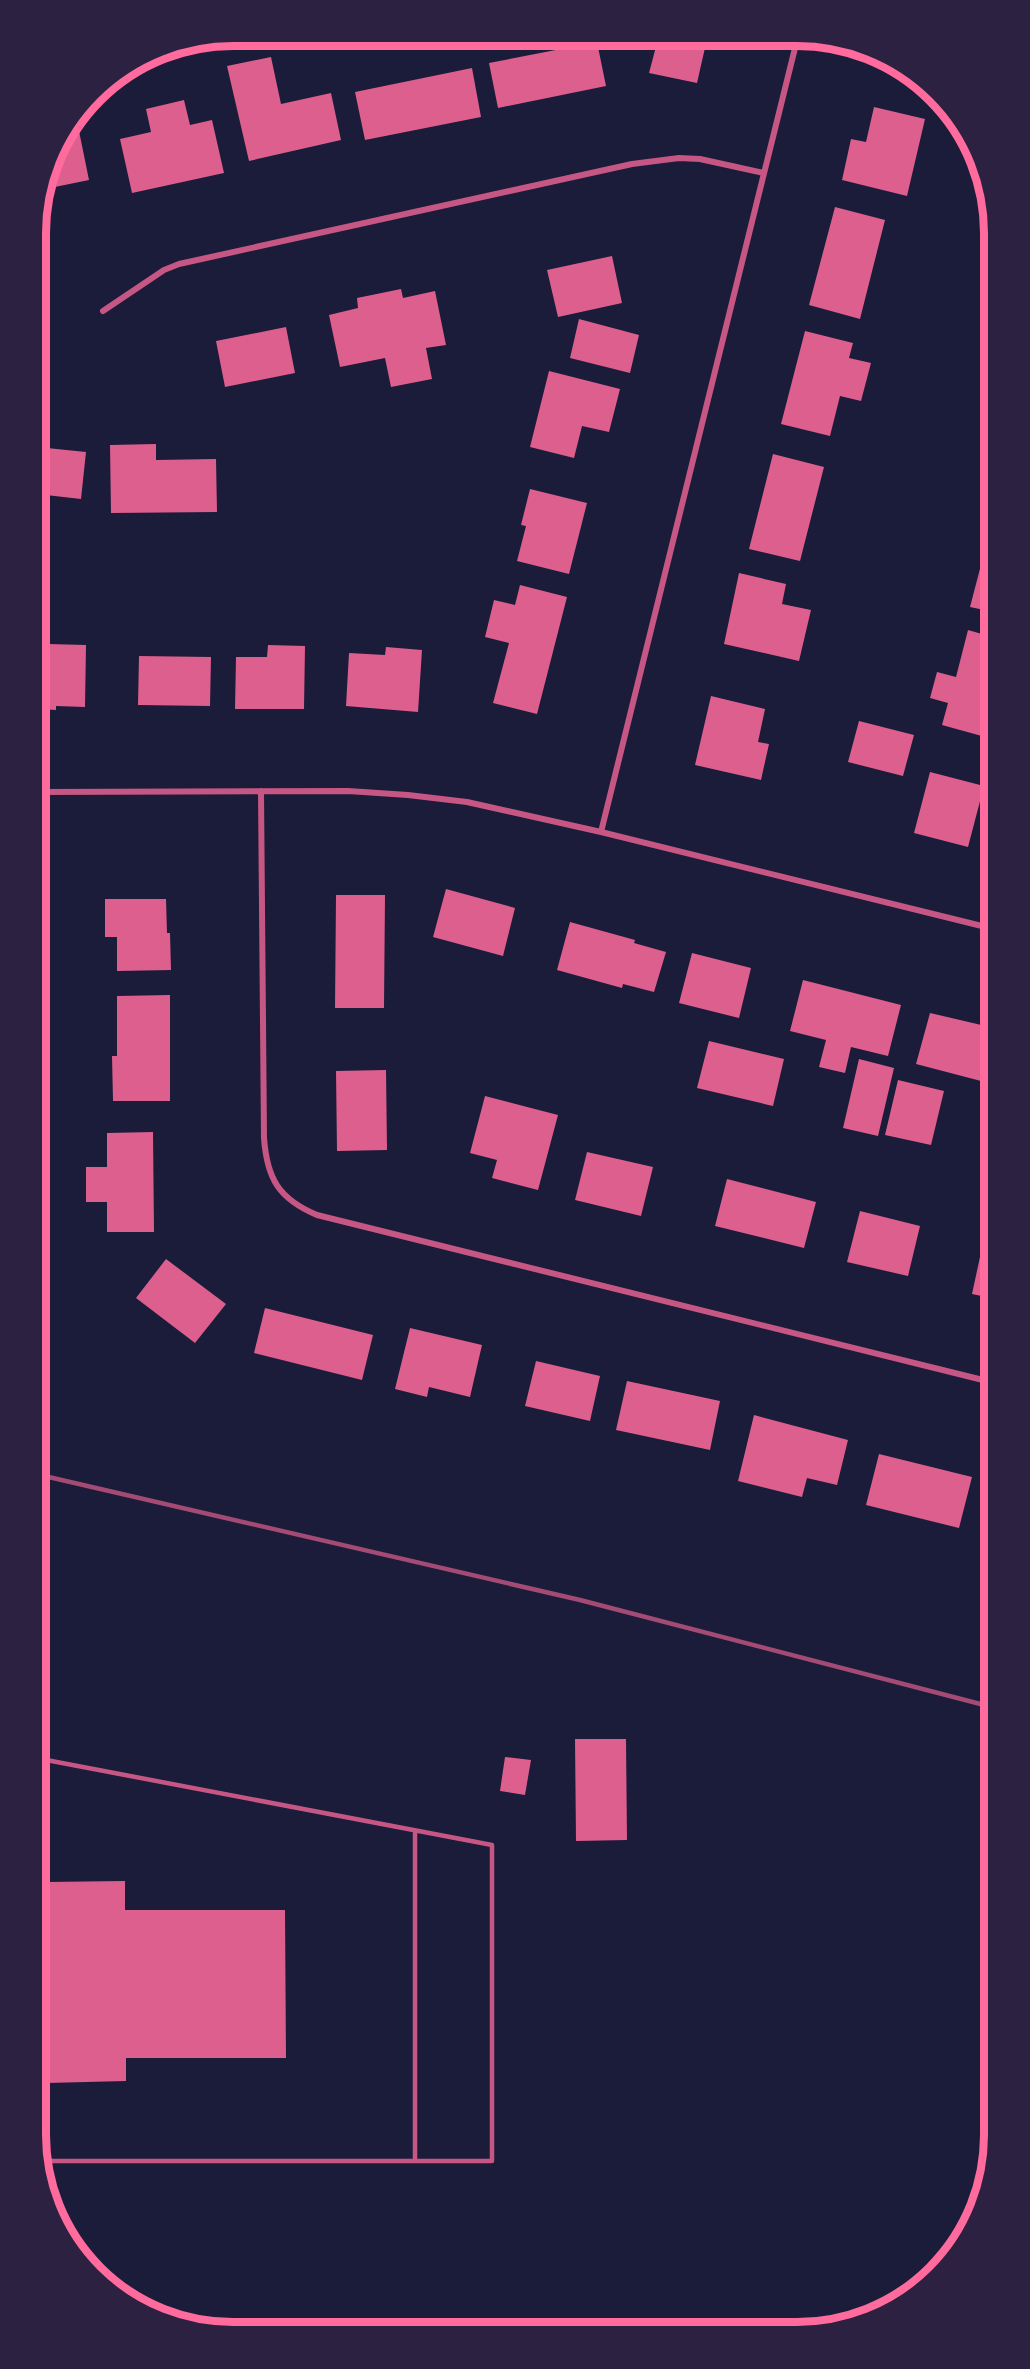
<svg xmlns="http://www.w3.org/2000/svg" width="1030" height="2369" font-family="Barlow,sans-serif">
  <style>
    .building { fill: #dd5f8e }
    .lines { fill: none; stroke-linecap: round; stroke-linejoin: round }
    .service { stroke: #c65784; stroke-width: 4.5 }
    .minor { stroke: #c65784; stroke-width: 6 }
    .rail { stroke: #a44b75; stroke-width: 4.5 }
    .rim { fill: none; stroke: #ff6b9d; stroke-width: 8 }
  </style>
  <rect width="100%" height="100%" fill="#1b1b3a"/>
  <path class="building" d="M658,39H707L697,83L649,73Z
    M597,42L606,86L498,108L489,63Z
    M271,57L281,104L331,93L341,140L249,161L227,66Z
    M472,68L481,117L365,140L355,92Z
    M184,100L190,125L212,120L224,173L132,193L120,139L151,132L146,109Z
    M874,107L925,119L907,196L842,180L851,139L866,142Z
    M74,123L75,126H78L89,180L45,189L57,146Z
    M835,207L885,220L860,319L809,305Z
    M612,256L622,303L558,317L547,270Z
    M401,289L403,298L435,291L446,345L426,348L432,379L391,387L385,358L340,367L329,315L358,308L357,298Z
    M579,319L639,335L630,373L570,358Z
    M286,327L295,373L225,387L216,341Z
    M805,331L853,343L849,358L871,363L861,401L840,396L830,436L781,424Z
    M549,371L620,389L609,432L582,426L574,458L530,447Z
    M156,444V460L216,459L217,512L111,513L110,445Z
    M37,447L86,452L81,499L37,494Z
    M773,454L824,467L800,561L749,549Z
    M530,489L587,503L569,574L517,561L526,526L521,525Z
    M988,538L989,611L970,607Z
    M739,573L786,584L782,604L811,610L799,661L724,644Z
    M520,585L567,597L537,714L493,703L509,643L485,637L494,600L515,605Z
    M968,630L989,636V738L942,725L948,703L930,698L937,672L956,677Z
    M48,644L86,645L85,707L56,706V710L38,709V654H48Z
    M268,645L305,646L304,709H235L236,657H267Z
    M386,647L422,650L418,712L346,706L349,653L385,655Z
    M139,656L211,657L210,706L138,705Z
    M711,696L765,709L758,742L769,744L761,780L695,765Z
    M859,721L914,735L903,776L848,762Z
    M930,772L984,786L968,847L914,833Z
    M446,889L515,908L503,956L433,937Z
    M336,895H385L384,1008H335Z
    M105,899H166L167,933H170L171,970L117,971V937H105Z
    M570,922L635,940L634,943L666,952L654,992L623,984L622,988L557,970Z
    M692,953L751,968L739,1018L679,1003Z
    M803,980L901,1005L888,1056L851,1047L845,1073L819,1067L826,1040L790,1031Z
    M170,995V1101H113L112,1056H117V996Z
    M930,1013L990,1027V1044L981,1081L916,1064Z
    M709,1041L784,1059L773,1106L697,1088Z
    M859,1059L894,1068L878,1136L843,1128Z
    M386,1070L387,1150L337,1151L336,1071Z
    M898,1080L944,1091L931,1145L885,1135Z
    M485,1096L558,1115L538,1190L492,1178L497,1160L470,1153Z
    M153,1132L154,1232H107V1202H86V1167H107V1133Z
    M587,1152L653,1167L641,1216L575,1200Z
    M727,1179L816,1202L804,1248L715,1226Z
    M860,1211L920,1226L908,1276L847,1262Z
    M983,1243L991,1245V1298L972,1294Z
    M166,1259L226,1304L195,1343L136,1298Z
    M265,1308L373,1335L362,1380L254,1353Z
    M410,1328L482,1345L470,1397L429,1387L427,1397L395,1389Z
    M536,1361L600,1376L590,1421L525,1406Z
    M627,1381L720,1401L710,1450L616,1430Z
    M754,1415L848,1440L837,1485L807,1478L802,1497L738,1481Z
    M879,1454L972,1477L959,1528L866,1505Z
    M575,1739H626L627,1840L576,1841Z
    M505,1757L531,1760L525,1795L500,1791Z
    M125,1881V1910H285L286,2058H126V2081L47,2083V2058H42V1910H47L46,1882Z
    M671,2319L672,2327H589V2325H653V2320Z
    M259,2322L367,2323V2328L259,2329Z"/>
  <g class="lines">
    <path class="service" d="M41,1759L492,1845V2161H43
      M415,2161V1831"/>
    <path class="minor" d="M103,311L164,270L179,264L632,164L679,158L700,159L764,173
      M261,791L264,1138C267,1179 279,1199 317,1215L991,1382
      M38,792L348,791L408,795L467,802L601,832L990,928
      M601,832L797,40"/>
    <path class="rail" d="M40,1475L580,1600L992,1707"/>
  </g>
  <path d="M0 0H1030V2369H0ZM233 46H797A187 187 0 0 1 984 233V2135A187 187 0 0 1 797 2322H233A187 187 0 0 1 46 2135V233A187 187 0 0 1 233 46Z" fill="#2d2142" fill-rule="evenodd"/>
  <path class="rim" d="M233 46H797A187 187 0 0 1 984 233V2135A187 187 0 0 1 797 2322H233A187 187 0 0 1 46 2135V233A187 187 0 0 1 233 46Z"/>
</svg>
